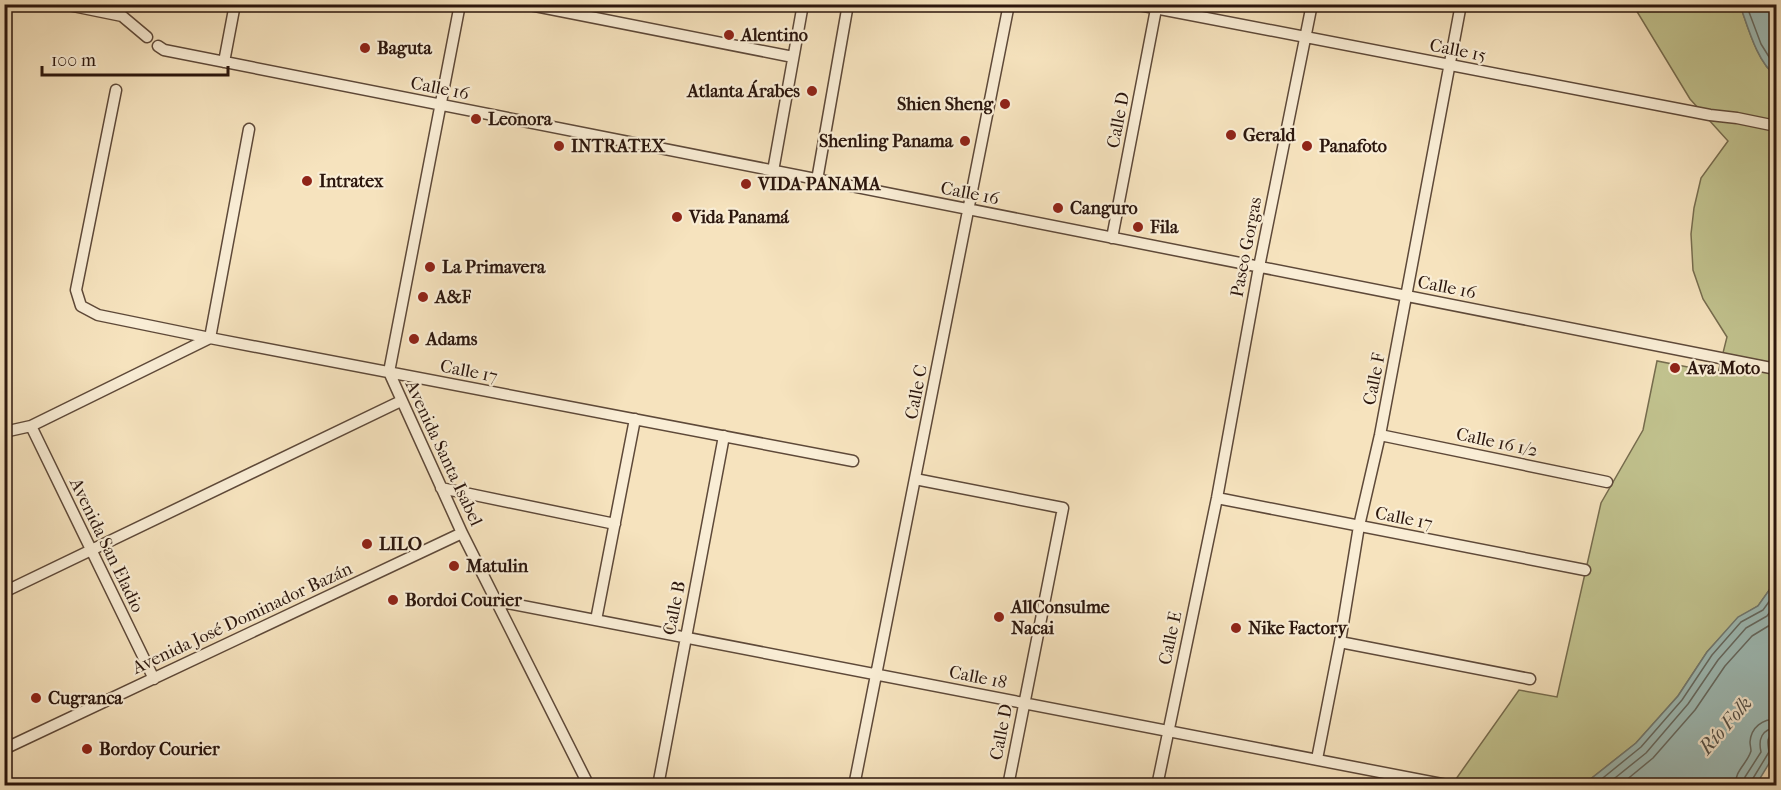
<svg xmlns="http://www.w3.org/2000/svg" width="1781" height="790" font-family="'IM FELL French Canon',serif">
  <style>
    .green { fill: #c1c28e; stroke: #766c4e; stroke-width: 1.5 }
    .water { fill: #9ebdb9; stroke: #707a74; stroke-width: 1.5 }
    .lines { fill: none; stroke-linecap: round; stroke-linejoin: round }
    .shore { stroke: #646a63; stroke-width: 1.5 }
    .street-casing { stroke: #5e4939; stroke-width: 13 }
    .street { stroke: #f9edd5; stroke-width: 10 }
    .poi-dot { fill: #8f2418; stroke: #f9edd5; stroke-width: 2 }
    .labels { text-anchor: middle; stroke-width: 4.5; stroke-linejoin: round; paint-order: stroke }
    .poi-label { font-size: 18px; font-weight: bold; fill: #2b160d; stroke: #f9edd5; text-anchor: start }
    .street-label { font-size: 18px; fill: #2b160d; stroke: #f9edd5 }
    .water-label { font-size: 20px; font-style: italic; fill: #535049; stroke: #f9edd5 }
  </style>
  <rect width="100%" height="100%" fill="#f6e3be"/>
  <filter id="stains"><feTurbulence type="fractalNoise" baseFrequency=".00333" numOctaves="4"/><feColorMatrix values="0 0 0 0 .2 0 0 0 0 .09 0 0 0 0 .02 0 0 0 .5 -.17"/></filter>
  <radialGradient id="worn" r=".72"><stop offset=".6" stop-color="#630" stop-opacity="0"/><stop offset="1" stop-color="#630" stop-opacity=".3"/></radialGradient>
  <path class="green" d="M1633,5H1740C1747,24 1758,65 1776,75V584L1770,589L1758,606L1738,618L1707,652L1678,696L1636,743L1583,785L1451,786L1519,690L1557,697L1601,503L1643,430L1657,361L1718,373L1727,337L1703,299L1693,270L1691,234L1694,208L1701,178L1728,141L1690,99Z"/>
  <path class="water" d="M1740,5H1776V75C1758,65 1747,24 1740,5Z
    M1776,584V739L1773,743L1776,752L1756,785H1583L1636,743L1678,696L1707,652L1738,617L1758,606L1770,589Z"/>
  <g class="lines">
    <path class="shore" d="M1746,4L1761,44L1776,68
      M1593,786L1641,747L1682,700L1712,655L1741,622L1763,610L1776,592
      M1605,786L1646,753L1688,704L1718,660L1746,628L1767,616L1776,604
      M1619,786L1653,758L1695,710L1725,666L1752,636L1770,625L1776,619
      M1735,786C1735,770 1747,764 1751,751C1751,748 1750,745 1750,742C1751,727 1763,719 1776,719
      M1744,786L1745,777L1761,752C1758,739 1762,729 1776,728
      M1751,786L1752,780L1769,752C1768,744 1765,735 1776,735"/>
    <g class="street-casing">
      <path id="street" d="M63,4L122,16L147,37
        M460,4L389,372L462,533L589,786
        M525,4L793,57
        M1134,4L1710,115L1737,118L1776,126
        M158,46L164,50L1776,369
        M224,62L235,4
        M116,90L76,290L81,306L98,315L210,338L853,461
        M773,171L803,4
        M817,180L848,4
        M1112,238L1156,9
        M31,426L154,679
        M4,432L31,426L210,338L249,129
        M1380,435L1607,482
        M915,479L1063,508L1008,786
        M441,488L615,524
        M1217,498L1585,570
        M4,592L401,401
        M497,601L1452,786
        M596,620L635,419
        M1340,642L1530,679
        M4,749L462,533
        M1317,759L1340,642L1359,526L1380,435L1461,4
        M658,786L724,436
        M854,786L1009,4
        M1157,786L1217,498L1259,267L1312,4"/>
    </g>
    <use href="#street" class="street"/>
  </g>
  <g class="poi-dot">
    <circle cx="729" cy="35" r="6"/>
    <circle cx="365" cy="48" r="6"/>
    <circle cx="812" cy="91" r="6"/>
    <circle cx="1005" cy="104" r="6"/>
    <circle cx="476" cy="119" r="6"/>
    <circle cx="1231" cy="135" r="6"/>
    <circle cx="965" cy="141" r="6"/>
    <circle cx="559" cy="146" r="6"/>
    <circle cx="1307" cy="146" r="6"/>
    <circle cx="307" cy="181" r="6"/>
    <circle cx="746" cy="184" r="6"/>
    <circle cx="1058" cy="208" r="6"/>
    <circle cx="677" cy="217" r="6"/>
    <circle cx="1138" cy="227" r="6"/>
    <circle cx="430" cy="267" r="6"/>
    <circle cx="423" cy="297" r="6"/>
    <circle cx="414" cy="339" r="6"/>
    <circle cx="1675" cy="368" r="6"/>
    <circle cx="367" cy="544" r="6"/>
    <circle cx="454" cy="566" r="6"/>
    <circle cx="393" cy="600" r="6"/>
    <circle cx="999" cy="617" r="6"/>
    <circle cx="1236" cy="628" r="6"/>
    <circle cx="36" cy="698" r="6"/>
    <circle cx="87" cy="749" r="6"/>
  </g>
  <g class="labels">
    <g class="poi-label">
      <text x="741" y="41">Alentino</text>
      <text x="377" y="54">Baguta</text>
      <text x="800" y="97" text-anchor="end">Atlanta Árabes</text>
      <text x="993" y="110" text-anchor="end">Shien Sheng</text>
      <text x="488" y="125">Leonora</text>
      <text x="1243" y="141">Gerald</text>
      <text x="953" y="147" text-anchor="end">Shenling Panama</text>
      <text x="571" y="152">INTRATEX</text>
      <text x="1319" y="152">Panafoto</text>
      <text x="319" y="187">Intratex</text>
      <text x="758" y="190">VIDA PANAMA</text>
      <text x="1070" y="214">Canguro</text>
      <text x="689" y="223">Vida Panamá</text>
      <text x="1150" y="233">Fila</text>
      <text x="442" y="273">La Primavera</text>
      <text x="435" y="303">A&amp;F</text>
      <text x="426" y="345">Adams</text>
      <text x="1687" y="374">Ava Moto</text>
      <text x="379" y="550">LILO</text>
      <text x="466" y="572">Matulin</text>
      <text x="405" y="606">Bordoi Courier</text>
      <text x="1011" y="613">AllConsulme<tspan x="1011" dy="21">Nacai</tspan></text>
      <text x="1248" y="634">Nike Factory</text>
      <text x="48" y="704">Cugranca</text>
      <text x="99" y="755">Bordoy Courier</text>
    </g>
    <g class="street-label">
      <text transform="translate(1458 50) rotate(11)" y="6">Calle 15</text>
      <text transform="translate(440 88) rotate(11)" y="6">Calle 16</text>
      <text transform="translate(1118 120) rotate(-79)" y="6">Calle D</text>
      <text transform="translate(970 193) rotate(11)" y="6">Calle 16</text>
      <text transform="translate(1246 247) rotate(-79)" y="6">Paseo Gorgas</text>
      <text transform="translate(1447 287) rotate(11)" y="6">Calle 16</text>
      <text transform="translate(469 371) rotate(11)" y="6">Calle 17</text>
      <text transform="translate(1374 379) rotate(-79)" y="6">Calle F</text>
      <text transform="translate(916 392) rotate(-79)" y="6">Calle C</text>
      <text transform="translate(1497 442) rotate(12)" y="6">Calle 16 1/2</text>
      <text transform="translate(444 453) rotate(65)" y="6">Avenida Santa Isabel</text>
      <text transform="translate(1404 518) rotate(11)" y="6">Calle 17</text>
      <text transform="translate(107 545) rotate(64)" y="6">Avenida San Eladio</text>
      <text transform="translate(674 608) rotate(-79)" y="6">Calle B</text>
      <text transform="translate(242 618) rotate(-25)" y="6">Avenida José Dominador Bazán</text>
      <text transform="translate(1170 638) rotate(-78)" y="6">Calle E</text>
      <text transform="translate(978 677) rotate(11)" y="6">Calle 18</text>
      <text transform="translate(1001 732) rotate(-79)" y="6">Calle D</text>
    </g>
    <g class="water-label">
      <text transform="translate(1725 725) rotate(-49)" y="7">Río Folk</text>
    </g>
  </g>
  <rect width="1781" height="790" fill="none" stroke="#f6e3be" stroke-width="24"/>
  <rect x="6" y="6" width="1769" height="778" fill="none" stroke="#2b160d" stroke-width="3"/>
  <rect x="12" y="12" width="1757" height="766" fill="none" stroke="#2b160d" stroke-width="1.5"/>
  <path d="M42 66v9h186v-9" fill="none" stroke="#2b160d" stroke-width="3"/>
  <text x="51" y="66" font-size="18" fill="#2b160d" stroke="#f9edd5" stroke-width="4.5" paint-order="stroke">100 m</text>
  <rect width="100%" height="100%" filter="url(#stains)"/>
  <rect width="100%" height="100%" fill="url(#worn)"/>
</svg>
